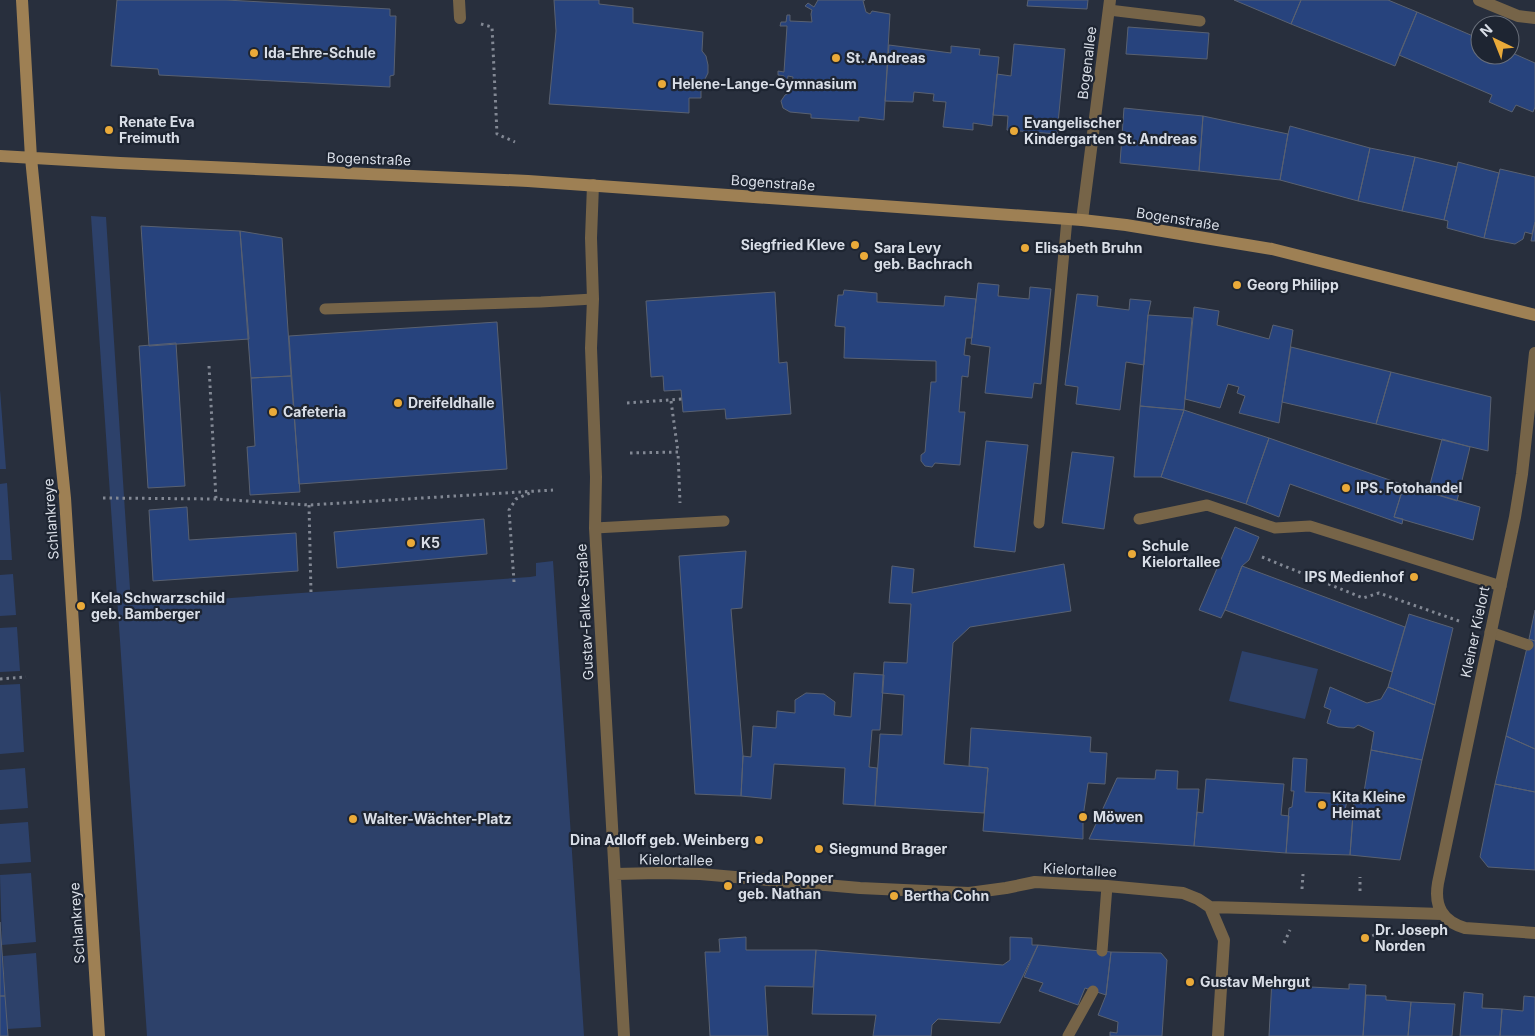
<svg xmlns="http://www.w3.org/2000/svg" width="1535" height="1036" font-family="Inter,sans-serif">
  <style>
    .green { fill: #2d416a }
    .building { fill: #27437d; stroke: #596171 }
    .lines { fill: none; stroke-linecap: round; stroke-linejoin: round }
    .path { stroke: #828894; stroke-width: 3; stroke-dasharray: 2.5 4; stroke-linecap: butt }
    .lane { stroke: #766448; stroke-width: 11 }
    .street { stroke: #766448; stroke-width: 12 }
    .secondary { stroke: #9e8054; stroke-width: 12 }
    .poi-dot { fill: #eaaa39; stroke: #1e2532; stroke-width: 2 }
    .labels { text-anchor: middle; stroke-width: 4.5; stroke-linejoin: round; paint-order: stroke }
    .poi-label { font-size: 14px; font-weight: bold; fill: #d9dee7; stroke: #1e2532; text-anchor: start }
    .street-label { font-size: 14px; fill: #d9dee7; stroke: #1e2532 }
  </style>
  <rect width="100%" height="100%" fill="#282f3d"/>
  <path class="green" d="M91,216L106,217L131,605L530,577L536,576V563L553,561L584,1036H147Z
    M0,390L6,469H0Z
    M7,483L12,560H0V484Z
    M13,574L16,615L0,616V575Z
    M17,627L20,671L0,672V628Z
    M1242,651L1318,669L1305,719L1229,701Z
    M20,684L24,752L0,754V685Z
    M25,768L28,808L0,810V770Z
    M28,822L31,862L0,864V824Z
    M31,873L36,942L2,945L0,875Z
    M36,953L41,1027L7,1029L3,956Z"/>
  <path class="building" d="M117,0H226L390,9V16H396L394,75L390,76V87L159,75L158,69L111,66Z
    M554,0H599V4L633,8V23L703,32L702,51L706,56L708,65V73L701,87V98H689V113L549,104L556,31Z
    M818,0H865L863,1L866,12L870,14L872,11L890,14L884,120L859,117V121L811,118V114L790,112L783,108L781,101L785,95L791,92L793,77L788,76L787,83H783L784,76L778,75V71L784,72L787,26H780L781,22H786L787,15H790V21L812,22L811,14L812,10L805,6L808,3L814,7Z
    M1028,0H1088L1087,9L1027,6Z
    M1234,0H1301L1291,24Z
    M1301,0H1388L1417,12L1395,66L1291,24Z
    M1417,12L1480,39V55H1510V52L1535,63V107L1533,112L1516,105L1512,112L1489,102L1492,95L1399,55Z
    M1128,27L1209,33L1207,59L1126,54Z
    M1014,44L1065,49L1057,134L1007,130L1008,116L993,115L997,74L1011,76Z
    M889,45L951,53V46L980,49L979,55L999,57L992,126L973,123V130L943,127L946,102L933,101L934,94L914,92L913,102L885,101Z
    M1124,108L1203,116L1199,171L1120,163Z
    M1203,116L1288,134L1280,180L1199,171Z
    M1290,126L1370,148L1358,201L1280,180L1288,134Z
    M1370,148L1415,157L1402,211L1358,201Z
    M1415,157L1457,167L1444,220L1402,211Z
    M1458,162L1499,173L1484,238L1447,228L1448,221L1444,220Z
    M1500,169L1535,177V222L1532,234L1525,232L1523,239L1515,244L1484,238Z
    M1535,222V241H1531Z
    M141,226L240,231L249,339L149,346Z
    M240,231L282,238L291,376L251,378Z
    M978,283L999,285L998,296L1029,299L1030,287L1051,289L1041,384L1034,383L1032,398L985,393L990,347L971,344Z
    M844,290L877,293V302L944,306L945,296L976,299L972,338H966L964,355L970,356L968,377L962,376L959,412H965L960,465L935,463L932,467L925,466L921,461V455L925,452L931,382H936V361L844,358L845,327L835,326L838,295H843Z
    M775,292L779,363L787,362L791,414L726,419L725,409L683,412L681,390L664,391L663,376L651,377L646,301Z
    M1077,294L1098,296L1097,306L1129,310L1130,299L1151,301L1148,315L1144,365L1126,362L1120,410L1076,404L1078,387L1065,385Z
    M1194,307L1219,311L1217,325L1269,339L1273,325L1293,330L1279,423L1239,413L1245,396L1237,393L1239,387L1228,384L1220,408L1185,399Z
    M1148,315L1192,318L1184,410L1140,406Z
    M497,322L507,469L299,484L289,336Z
    M176,343L185,486L148,488L139,346Z
    M1291,347L1391,372L1376,424L1282,402Z
    M1391,372L1491,397L1488,451L1376,424Z
    M291,376L300,492L250,495L247,447L255,446L251,378Z
    M1140,406L1184,410L1161,477H1134Z
    M1184,410L1269,438L1246,504L1161,477Z
    M1269,438L1404,485L1394,517L1403,519L1402,524L1290,484L1279,517L1246,504Z
    M1442,439L1470,447L1457,501L1428,492Z
    M986,441L1028,445L1015,552L974,547Z
    M1072,452L1114,457L1104,529L1062,523Z
    M1404,485L1480,507L1473,540L1394,517Z
    M187,507L189,540L296,533L298,571L153,581L149,510Z
    M484,519L487,554L337,568L334,532Z
    M1235,527L1259,537L1249,560L1242,566L1225,610L1221,618L1199,610Z
    M746,551L742,608L731,609L743,756L741,796L695,794L679,556Z
    M1064,564L1071,611L970,627L953,643L944,764L988,768L984,813L875,806L880,734L902,735L904,695L882,693L884,662L907,663L911,604L889,603L892,566L914,569L912,593Z
    M1242,566L1405,627L1392,672L1225,610Z
    M1535,610V641L1529,639Z
    M1409,614L1453,628L1435,705L1388,687Z
    M1529,639L1535,641V749L1506,736Z
    M854,673L884,675L880,730H872L869,767L877,768L875,806L843,804L845,768L774,764L771,799L741,796L743,756L751,757L753,726L776,728L777,711L795,713V700L806,693L824,694L835,702L834,715L851,717Z
    M1330,687L1367,703L1381,699L1388,687L1435,705L1422,760L1371,750L1374,732L1358,725L1354,728L1338,727L1327,723L1331,710L1324,707Z
    M971,728L1091,737L1090,752L1107,753L1105,784L1088,783L1083,817V839L983,831L988,768L969,766Z
    M1506,736L1535,749V792L1495,784Z
    M1371,750L1422,760L1400,860L1350,855L1354,802L1362,804Z
    M1293,758L1307,759L1305,792L1348,794L1345,811L1353,814L1350,855L1286,853L1289,808L1292,807L1294,791H1291Z
    M1156,770L1178,771L1177,789H1199L1194,846L1089,839L1117,778L1155,779Z
    M1206,779L1284,784L1281,815L1289,816L1286,853L1194,846L1197,812L1203,813Z
    M1495,784L1535,792V870L1488,867L1480,857Z
    M0,922L5,996H0Z
    M746,937V950H816L813,987L765,986L768,1036H710L705,952H720L719,939Z
    M1010,937L1032,938V945H1038L1000,1023L938,1019L932,1025L931,1036H873L876,1015L812,1014L816,950L1003,965L1010,960Z
    M1038,945L1111,952L1106,995L1085,988L1078,1005L1039,991L1043,983L1024,977Z
    M1111,952L1161,953L1167,960L1162,1036H1110V1032L1117,1033L1118,1022L1098,1015L1106,995Z
    M1272,978L1292,980V986L1349,989V984L1366,985L1363,1036H1269Z
    M1464,992L1483,994L1482,1008L1502,1009L1500,1036H1460Z
    M1366,995L1386,996V1000L1411,1002L1408,1036H1363Z
    M0,996H5L8,1036H0Z
    M1524,996L1535,997V1036H1500L1502,1009L1523,1011Z
    M1411,1002L1455,1004L1452,1036H1408Z"/>
  <g class="lines">
    <path class="path" d="M481,24L492,27L497,134L515,142
      M209,366L216,499
      M671,401L678,452
      M627,403L682,399
      M630,453L678,452L680,503
      M103,498L216,499L309,505L553,490
      M309,505L311,593
      M1262,557L1363,598L1379,593L1459,621
      M514,582L509,510L516,499L530,493
      M0,679L26,677
      M1302,889L1303,874
      M1360,891V877
      M1373,934L1381,949
      M1284,943L1290,930"/>
    <path class="lane" d="M1109,10L1200,21
      M325,309L541,302L593,299
      M1139,519L1207,505L1275,528L1310,526L1501,586
      M1039,523L1067,219
      M595,528L724,521
      M1490,632L1528,645
      M1102,951L1107,886
      M1068,1036L1093,991"/>
    <path class="street" d="M459,0L460,18
      M1479,0L1518,16L1535,18
      M593,185L591,238L593,299L591,348L596,477L595,528L624,1036
      M1082,220L1110,0
      M1535,353L1522,474L1515,517L1438,883C1434,906 1442,921 1465,928L1535,933
      M615,874L659,873L700,874L860,888L969,893L1006,888L1035,882L1107,886L1183,893L1198,899L1210,907L1442,914
      M1210,907L1224,940L1218,1036"/>
    <path class="secondary" d="M22,0L31,158L65,498L99,1036
      M0,156L120,163L528,181L1082,220L1126,225L1272,249L1535,315"/>
  </g>
  <g class="poi-dot">
    <circle cx="254" cy="53" r="5"/>
    <circle cx="836" cy="58" r="5"/>
    <circle cx="662" cy="84" r="5"/>
    <circle cx="109" cy="130" r="5"/>
    <circle cx="1014" cy="131" r="5"/>
    <circle cx="855" cy="245" r="5"/>
    <circle cx="1025" cy="248" r="5"/>
    <circle cx="864" cy="256" r="5"/>
    <circle cx="1237" cy="285" r="5"/>
    <circle cx="398" cy="403" r="5"/>
    <circle cx="273" cy="412" r="5"/>
    <circle cx="1346" cy="488" r="5"/>
    <circle cx="411" cy="543" r="5"/>
    <circle cx="1132" cy="554" r="5"/>
    <circle cx="1414" cy="577" r="5"/>
    <circle cx="81" cy="606" r="5"/>
    <circle cx="1322" cy="805" r="5"/>
    <circle cx="1083" cy="817" r="5"/>
    <circle cx="353" cy="819" r="5"/>
    <circle cx="759" cy="840" r="5"/>
    <circle cx="819" cy="849" r="5"/>
    <circle cx="728" cy="886" r="5"/>
    <circle cx="894" cy="896" r="5"/>
    <circle cx="1365" cy="938" r="5"/>
    <circle cx="1190" cy="982" r="5"/>
  </g>
  <g class="labels">
    <g class="poi-label">
      <text x="264" y="58">Ida-Ehre-Schule</text>
      <text x="846" y="63">St. Andreas</text>
      <text x="672" y="89">Helene-Lange-Gymnasium</text>
      <text x="119" y="127">Renate Eva<tspan x="119" dy="16">Freimuth</tspan></text>
      <text x="1024" y="128">Evangelischer<tspan x="1024" dy="16">Kindergarten St. Andreas</tspan></text>
      <text x="845" y="250" text-anchor="end">Siegfried Kleve</text>
      <text x="874" y="253">Sara Levy<tspan x="874" dy="16">geb. Bachrach</tspan></text>
      <text x="1035" y="253">Elisabeth Bruhn</text>
      <text x="1247" y="290">Georg Philipp</text>
      <text x="408" y="408">Dreifeldhalle</text>
      <text x="283" y="417">Cafeteria</text>
      <text x="1356" y="493">IPS. Fotohandel</text>
      <text x="421" y="548">K5</text>
      <text x="1142" y="551">Schule<tspan x="1142" dy="16">Kielortallee</tspan></text>
      <text x="1404" y="582" text-anchor="end">IPS Medienhof</text>
      <text x="91" y="603">Kela Schwarzschild<tspan x="91" dy="16">geb. Bamberger</tspan></text>
      <text x="1332" y="802">Kita Kleine<tspan x="1332" dy="16">Heimat</tspan></text>
      <text x="1093" y="822">Möwen</text>
      <text x="363" y="824">Walter-Wächter-Platz</text>
      <text x="749" y="845" text-anchor="end">Dina Adloff geb. Weinberg</text>
      <text x="829" y="854">Siegmund Brager</text>
      <text x="738" y="883">Frieda Popper<tspan x="738" dy="16">geb. Nathan</tspan></text>
      <text x="904" y="901">Bertha Cohn</text>
      <text x="1375" y="935">Dr. Joseph<tspan x="1375" dy="16">Norden</tspan></text>
      <text x="1200" y="987">Gustav Mehrgut</text>
    </g>
    <g class="street-label">
      <text transform="translate(1087 63) rotate(-83)" y="5">Bogenallee</text>
      <text transform="translate(369 159) rotate(2)" y="5">Bogenstraße</text>
      <text transform="translate(773 183) rotate(4)" y="5">Bogenstraße</text>
      <text transform="translate(1178 219) rotate(9)" y="5">Bogenstraße</text>
      <text transform="translate(51 519) rotate(-94)" y="5">Schlankreye</text>
      <text transform="translate(585 612) rotate(-93)" y="5">Gustav-Falke-Straße</text>
      <text transform="translate(1475 632) rotate(-78)" y="5">Kleiner Kielort</text>
      <text transform="translate(676 860) rotate(1)" y="5">Kielortallee</text>
      <text transform="translate(1080 870) rotate(3)" y="5">Kielortallee</text>
      <text transform="translate(77 923) rotate(-94)" y="5">Schlankreye</text>
    </g>
  </g>
  <g transform="translate(1495 40) rotate(317)"><circle r="24" fill="#1e2532" stroke="#696f7a"/>
  <path d="M0-4L9 19L0 12L-9 19Z" fill="#eaaa39"/>
  <text y="-8" font-size="14" font-weight="bold" text-anchor="middle" fill="#d9dee7">N</text>
  </g>
</svg>
